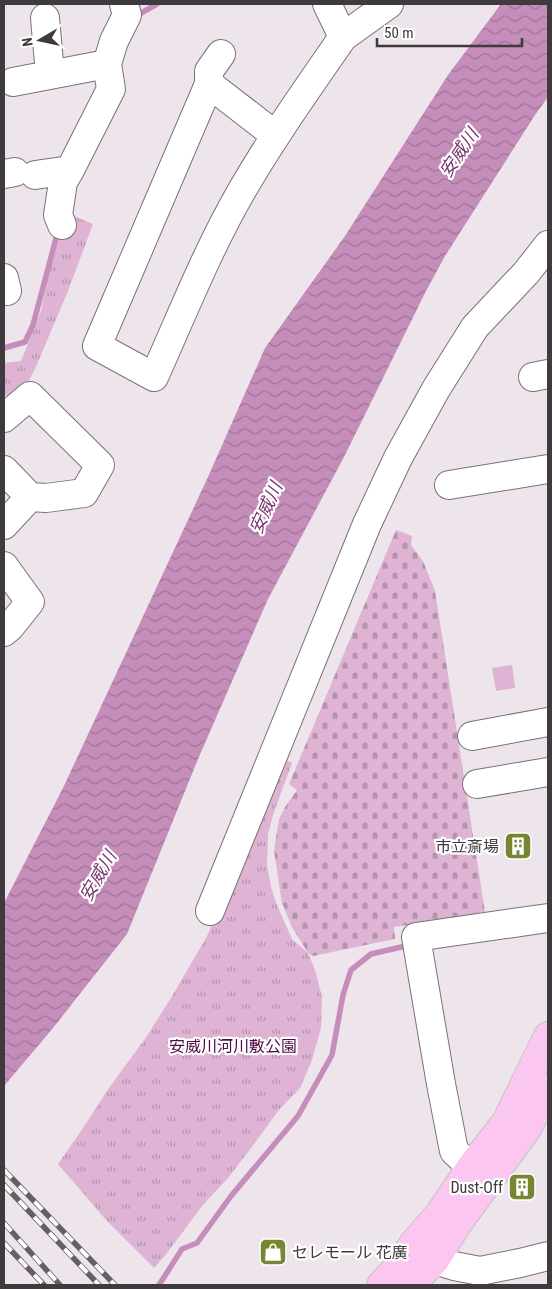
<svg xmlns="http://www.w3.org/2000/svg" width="552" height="1289" font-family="'Roboto Condensed','Noto Sans JP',sans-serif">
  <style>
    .cemetery { fill: url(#cemetery-stones) }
    .park { fill: url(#park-tufts) }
    .garden { fill: #deb3d4 }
    .water { fill: url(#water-waves) }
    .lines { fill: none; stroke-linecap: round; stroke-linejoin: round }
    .stream { stroke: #c58db9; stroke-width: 5.5 }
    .minor-casing { stroke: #7a7177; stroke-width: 30 }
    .major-casing { stroke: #c5c4c5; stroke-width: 30 }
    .minor { stroke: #fff; stroke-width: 28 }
    .major { stroke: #fbc7f0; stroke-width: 28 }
    .rail-casing { stroke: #666064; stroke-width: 5.5 }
    .rail { stroke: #fff; stroke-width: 4; stroke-dasharray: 11; stroke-linecap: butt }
    .labels { text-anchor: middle; stroke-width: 4.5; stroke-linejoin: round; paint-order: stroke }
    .poi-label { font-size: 16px; fill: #3e3a3d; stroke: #fff; text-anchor: end }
    .park-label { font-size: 16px; fill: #4f0d46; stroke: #fff }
    .water-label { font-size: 18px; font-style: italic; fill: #7a376e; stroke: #fff }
  </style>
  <defs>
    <pattern id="cemetery-stones" width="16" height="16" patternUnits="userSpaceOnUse" patternTransform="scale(1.25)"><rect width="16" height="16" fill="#deb3d4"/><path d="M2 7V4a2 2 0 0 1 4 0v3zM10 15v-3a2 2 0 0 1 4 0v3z" fill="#b593ad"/></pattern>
    <pattern id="park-tufts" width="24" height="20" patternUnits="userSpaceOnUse" patternTransform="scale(1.25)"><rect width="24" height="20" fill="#deb3d4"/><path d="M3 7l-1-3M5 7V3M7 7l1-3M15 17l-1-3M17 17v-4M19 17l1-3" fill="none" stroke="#b593ad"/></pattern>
    <pattern id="water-waves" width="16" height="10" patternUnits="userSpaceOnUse" patternTransform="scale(1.25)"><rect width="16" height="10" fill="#c58db9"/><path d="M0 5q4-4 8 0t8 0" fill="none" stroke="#a17498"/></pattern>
  </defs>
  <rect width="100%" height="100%" fill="#eee4eb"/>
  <path class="cemetery" d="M396,530L412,536L411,545L423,561L435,591L485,912L394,927L395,939L313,956L308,953L292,927L282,903L274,851L279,819L285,807L297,790L289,784Z"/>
  <path class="park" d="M66,213L93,224L68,291L35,369L25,388L11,401L4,393V363L21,361L41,311L47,281Z
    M279,757L292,763L273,815L268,834L267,865L271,887L276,903L292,939L308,953L315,970L322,997L321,1028L312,1060L300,1088L279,1110L254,1144L228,1178L202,1206L167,1253L154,1268L107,1221L58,1164L79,1134L109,1088L147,1036L174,993L207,936L243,853Z"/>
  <path class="garden" d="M512,665L515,688L496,691L492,668Z"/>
  <path class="water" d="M501,4H548V97L535,115L445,256L426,291L344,457L268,599L198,759L127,934L53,1028L4,1086V903L63,788L208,477L265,348L345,236L448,75Z"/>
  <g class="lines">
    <path class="stream" d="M136,16L157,4
      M4,348L25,342L33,325L58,231
      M159,1285L182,1249L197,1243L231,1196L298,1116L332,1055L343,995L351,970L371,954L410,945"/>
    <g class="minor-casing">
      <path id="minor" d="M45,18L50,74
        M343,37L389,4
        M13,82L107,64
        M209,84V71L221,54
        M275,135L209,84L97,346L154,377C182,315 207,251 241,192C272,138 308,88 343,37L327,4
        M4,174L15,172
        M35,175L70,170
        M62,225L58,215L63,182L70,170L111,89L107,64L114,41L127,15L124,4
        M4,278L7,291
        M533,377L548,374
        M4,418L30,396L100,465L84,493L46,498L30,497
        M4,470L30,497L4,525
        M449,485L548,469
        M4,566L30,602L10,627L4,632
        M472,736L548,722
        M477,784L548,772
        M210,911L367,524L398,458L436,389L475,327L526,273L548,245
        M489,1181L471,1167L454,1151L441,1084L416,937L548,918
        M418,1246L435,1260L454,1266L480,1271L520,1263L548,1256"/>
    </g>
    <g class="major-casing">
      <path id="major" d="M381,1285L396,1269L414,1243L440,1213L471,1167L506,1122L548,1036
        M411,1285L435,1260L458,1223L527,1129L548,1088"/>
    </g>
    <use href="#minor" class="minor"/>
    <use href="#major" class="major"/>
    <g class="rail-casing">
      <path id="rail" d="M4,1170L115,1285
        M4,1185L99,1285
        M4,1223L60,1285
        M4,1243L44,1285"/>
    </g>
    <use href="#rail" class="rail"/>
  </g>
  <defs>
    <g id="building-square" transform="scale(1.4375)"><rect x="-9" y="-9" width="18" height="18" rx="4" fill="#788633" stroke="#fff"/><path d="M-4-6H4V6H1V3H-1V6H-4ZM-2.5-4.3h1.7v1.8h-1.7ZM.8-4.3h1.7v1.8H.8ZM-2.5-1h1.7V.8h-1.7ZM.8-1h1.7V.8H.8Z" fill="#fff"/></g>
    <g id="shop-square" transform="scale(1.4375)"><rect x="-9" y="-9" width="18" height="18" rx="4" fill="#788633" stroke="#fff"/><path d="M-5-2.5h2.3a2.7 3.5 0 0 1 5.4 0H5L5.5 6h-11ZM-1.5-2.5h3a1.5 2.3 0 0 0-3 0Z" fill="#fff"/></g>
  </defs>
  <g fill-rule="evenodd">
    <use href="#building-square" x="518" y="846"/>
    <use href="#building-square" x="522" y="1187"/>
    <use href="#shop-square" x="273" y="1252"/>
  </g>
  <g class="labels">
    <g class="poi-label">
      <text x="499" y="852">市立斎場</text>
      <text x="503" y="1193">Dust-Off</text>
      <text x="292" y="1258" text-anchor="start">セレモール 花廣</text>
    </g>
    <g class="park-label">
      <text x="233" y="1052">安威川河川敷公園</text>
    </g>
    <g class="water-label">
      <text transform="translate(459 153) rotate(-56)" y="6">安威川</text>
      <text transform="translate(266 508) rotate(-66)" y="6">安威川</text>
      <text transform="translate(98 876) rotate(-60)" y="6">安威川</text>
    </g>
  </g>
  <rect width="552" height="1289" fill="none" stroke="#3e3a3d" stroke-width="10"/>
  <g transform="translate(40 40) rotate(261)" stroke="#ffffff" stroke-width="4" paint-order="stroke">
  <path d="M0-4L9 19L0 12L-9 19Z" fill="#3e3a3d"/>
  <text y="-8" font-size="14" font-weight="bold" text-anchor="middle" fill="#3e3a3d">N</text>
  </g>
  <path d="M377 38v8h145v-8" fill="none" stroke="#3e3a3d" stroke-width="2.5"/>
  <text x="384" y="38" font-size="15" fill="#3e3a3d" stroke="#ffffff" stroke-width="4" paint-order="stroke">50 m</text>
</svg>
